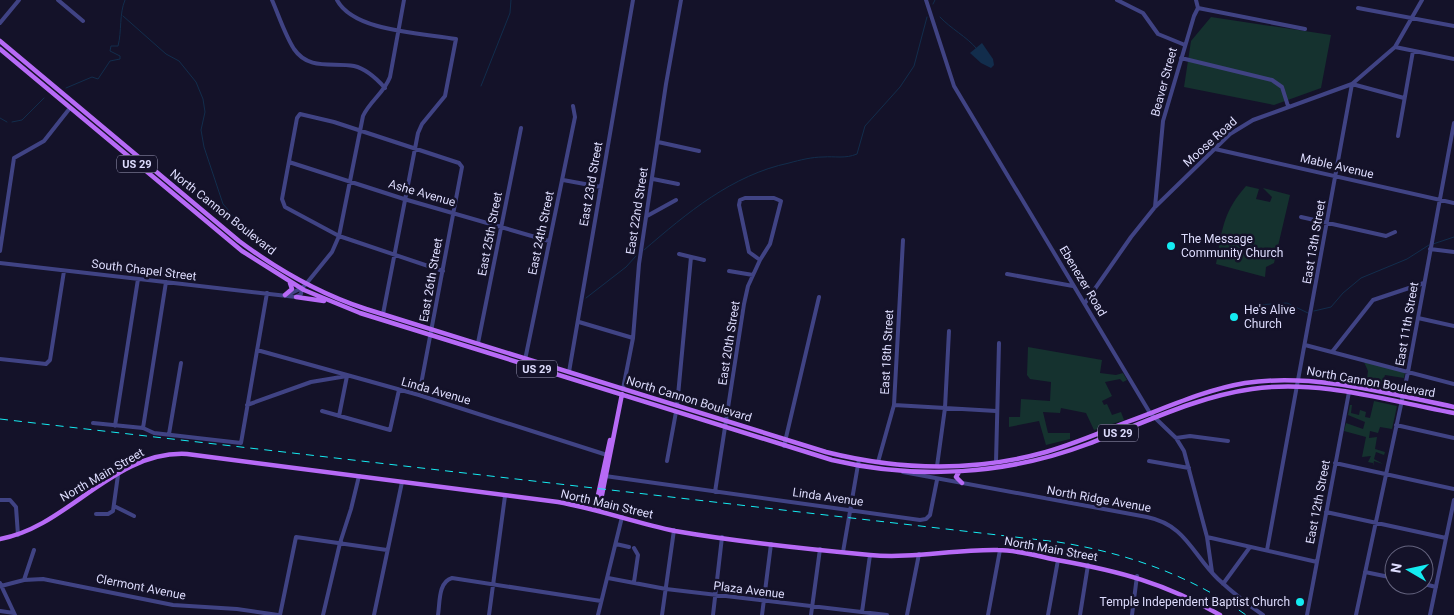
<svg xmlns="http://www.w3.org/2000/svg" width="1454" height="615" font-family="Roboto,sans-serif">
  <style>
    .green { fill: #15322f }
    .water { fill: #122d4c }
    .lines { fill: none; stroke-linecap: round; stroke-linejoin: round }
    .stream { stroke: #122d4c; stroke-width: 1 }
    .minor { stroke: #404384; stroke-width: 4 }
    .major { stroke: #b76af6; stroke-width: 4.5 }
    .rail { stroke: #14ebf1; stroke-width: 1; stroke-dasharray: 8 6; stroke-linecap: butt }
    .poi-dot { fill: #14ebf1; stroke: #141229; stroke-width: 2 }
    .labels { text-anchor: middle; stroke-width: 5; stroke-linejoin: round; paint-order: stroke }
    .shield { fill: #141229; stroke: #a19fbd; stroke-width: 1 }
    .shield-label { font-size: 11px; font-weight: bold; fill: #dddcfd }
    .street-label { font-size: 12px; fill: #dddcfd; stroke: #141229 }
    .poi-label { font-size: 12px; fill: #dddcfd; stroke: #141229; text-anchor: start }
  </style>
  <rect width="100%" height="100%" fill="#141229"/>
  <path class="green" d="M1211,17L1331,35L1321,88L1274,105L1184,87L1191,41Z
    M1246,186L1259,189L1256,199L1270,202L1272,197L1263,188L1290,195L1274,263L1266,267L1265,277L1216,264C1222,230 1223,212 1246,186Z
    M1028,347L1102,360L1100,373L1116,375L1123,373L1127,380L1123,382L1120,379L1105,382L1112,396L1102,401L1104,405L1107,404L1112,415L1121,412L1124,420L1094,430L1086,413L1061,408L1060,413L1043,412L1048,433H1070V439L1046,445L1039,421L1009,427V417H1020L1021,399L1050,401L1051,382L1030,379L1027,375Z
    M1364,362L1405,372L1404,378L1385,375L1380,390L1366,387L1368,371Z
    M1374,401L1397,406L1392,429L1380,427L1378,433L1370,431L1369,438L1377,437L1375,449L1385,452L1384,455L1376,452L1374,459L1383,464L1374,461L1373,466V463L1368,462L1371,456L1362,457L1366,437L1344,431L1346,423L1363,429L1365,422L1348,415L1350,405H1352L1351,413L1359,415L1360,410L1366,412L1365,417L1370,418Z"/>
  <path class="water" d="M982,43L993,59L994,65L991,68L981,63L970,53Z"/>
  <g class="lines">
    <path class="stream" d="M933,4L935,0
      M123,16L166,54L179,61L196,82L203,99L205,112L201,130L204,147L223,204L236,219
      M940,17C951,29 966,36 977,49
      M481,86L510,13L511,0
      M66,88L92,77L98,79L110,61L120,59V56L110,51L111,46H118C122,31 119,14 125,0
      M0,118L7,122
      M12,122L22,120L44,98
      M1433,244L1454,237
      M644,250C687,213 732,175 789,163C800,160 812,157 823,157C835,156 845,159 857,154L865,126L900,87L914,66L927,17
      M586,298L626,267L636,256
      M1257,305L1287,303L1308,313
      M1314,311L1331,307L1343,293L1361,278L1407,259L1429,245"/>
    <path class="minor" d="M58,0L83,21
      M272,0C279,16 285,35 294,49C309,71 333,62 354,66C367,69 377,79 385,88
      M337,0C354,32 423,33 456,39L445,96L422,124L418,133L383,314
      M926,0L954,86L1150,413L1176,438L1184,451L1207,537L1212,572
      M1117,0L1143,13L1158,34L1185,45
      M1196,0L1198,8
      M1198,8L1305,29
      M1358,8L1454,26
      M0,23L19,0
      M1395,47L1454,59
      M1181,58L1272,80L1282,87L1288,106
      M1398,136L1413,51
      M658,142L699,151
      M1215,149L1454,203
      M289,162L404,199L549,241
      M653,179L678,184
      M563,180L601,187
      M745,198H774L781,201L770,244L760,260L749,252L739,205L740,200Z
      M1155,207L1163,121L1194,16L1198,8
      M647,216L676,200
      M1301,217L1386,236L1395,232
      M1430,249L1454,252
      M0,251L14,158L44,141L70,108
      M679,254L704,260
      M0,263L296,297L301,294L302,288
      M729,271L753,275
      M1007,274L1073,286
      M287,295L302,288L306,284L332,252L339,236L363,116C370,101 384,93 390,77L404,0
      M1085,303L1131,237L1155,207L1230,134L1253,120L1352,84L1395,47L1422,0
      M1418,318L1454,326
      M579,322L633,338
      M478,343L521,128
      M1305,345L1454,384
      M257,350L419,395L607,455
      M1332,352L1373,300L1424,283
      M0,359L46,364L50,360L64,271
      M525,360L575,117L573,106
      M569,372L633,0
      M623,389L633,338L639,264L666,84L681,0
      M419,395L462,167L459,163L334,122L300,114L297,118L282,199L285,207L339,236L443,271
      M247,405L311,382L347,376L339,416
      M894,405L996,411
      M677,406L691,257
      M322,411L390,430L399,390
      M93,423L143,428L154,433L241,443L267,293
      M1396,425L1454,438
      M115,426L138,279
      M143,428L166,282
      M169,434L181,363
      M1176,438L1190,436L1228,441
      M784,446L819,297
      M667,461L676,412
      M1149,461L1189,468
      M878,462L894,405L903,240
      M996,462L999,343
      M1335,463L1454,489
      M937,466L945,408L949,331
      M903,472L1147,517C1186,525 1192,554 1218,579C1232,592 1247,604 1263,615
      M605,476L920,520L926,519L930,515L937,480
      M715,492L744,304L748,286L760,260
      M0,500H10L16,507L18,535
      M114,506L134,516
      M1326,512L1446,538
      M96,514H108L113,511L118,475
      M1207,537L1317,562
      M616,544L629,547
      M1267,550L1352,84L1404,98
      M843,552L859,459
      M1365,572L1394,578
      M608,578L666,589L887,615
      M24,580L34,550
      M634,582L638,555L634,548
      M0,583L15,615
      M1223,584L1250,547
      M1424,584L1436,587
      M1,586L24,580L43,579L173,605L237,609L278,615
      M0,611L14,613
      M862,612L870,555
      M280,615L296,537L387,550
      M323,615L340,543L351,509L359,476
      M374,615L402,482
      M438,615C440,603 438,582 452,578L601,601
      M489,615L505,496
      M598,615L622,517
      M662,615L674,530
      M713,615L722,537
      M762,615L771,544
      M811,615L820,549
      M907,615L919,554
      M988,615L1000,550
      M1048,615L1058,560
      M1080,615L1088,565
      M1132,615L1137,576
      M1307,615L1349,392
      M1356,615L1408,372L1454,123
      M1430,615L1454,500"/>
    <path class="major" d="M0,41L239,241C278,270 320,294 366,309L826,452C898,470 974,472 1046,452C1074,444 1100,433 1127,422C1166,408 1204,390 1245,383C1315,373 1386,393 1454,407
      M0,49L242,251L304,290L360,313L832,460C917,480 1006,475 1088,444C1142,424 1195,397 1252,389C1320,379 1388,401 1454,413
      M285,295L292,289L290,283
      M296,297L324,301
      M959,472L956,477L962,483
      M595,509L610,440
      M599,510L622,394
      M0,539C68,527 114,450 187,454L558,502C598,509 636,523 675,531C739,542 805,549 870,555C912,559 955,549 998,550C1017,550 1038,556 1057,560C1119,571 1165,583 1220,615"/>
    <path class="rail" d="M0,419L1058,542C1126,553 1190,575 1246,615"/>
  </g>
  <g class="poi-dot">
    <circle cx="1171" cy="246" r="5"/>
    <circle cx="1234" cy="317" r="5"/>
    <circle cx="1300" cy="602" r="5"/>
  </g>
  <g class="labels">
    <g class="shield">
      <rect x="117" y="155.5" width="40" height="17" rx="4"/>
      <rect x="517" y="360.5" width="40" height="17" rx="4"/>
      <rect x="1098" y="424.5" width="40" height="17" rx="4"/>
    </g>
    <g class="shield-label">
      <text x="137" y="168">US 29</text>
      <text x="537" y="373">US 29</text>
      <text x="1118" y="437">US 29</text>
    </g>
    <g class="street-label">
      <text transform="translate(1164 82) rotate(-75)" y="4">Beaver Street</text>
      <text transform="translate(1210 142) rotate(-42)" y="4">Moose Road</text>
      <text transform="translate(1337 166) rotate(13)" y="4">Mable Avenue</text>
      <text transform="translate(591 184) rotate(-80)" y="4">East 23rd Street</text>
      <text transform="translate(422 193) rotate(16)" y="4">Ashe Avenue</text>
      <text transform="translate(637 211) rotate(-81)" y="4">East 22nd Street</text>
      <text transform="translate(223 212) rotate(38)" y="4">North Cannon Boulevard</text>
      <text transform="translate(541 233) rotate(-78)" y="4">East 24th Street</text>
      <text transform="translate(490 234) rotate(-79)" y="4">East 25th Street</text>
      <text transform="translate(1314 242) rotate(-80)" y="4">East 13th Street</text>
      <text transform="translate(144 270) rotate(7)" y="4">South Chapel Street</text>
      <text transform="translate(431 280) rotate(-80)" y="4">East 26th Street</text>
      <text transform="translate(1083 281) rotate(59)" y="4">Ebenezer Road</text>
      <text transform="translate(1407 324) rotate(-80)" y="4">East 11th Street</text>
      <text transform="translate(729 343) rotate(-81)" y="4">East 20th Street</text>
      <text transform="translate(887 352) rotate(-87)" y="4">East 18th Street</text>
      <text transform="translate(1371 382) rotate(10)" y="4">North Cannon Boulevard</text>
      <text transform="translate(436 391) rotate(16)" y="4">Linda Avenue</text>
      <text transform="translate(689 399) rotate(17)" y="4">North Cannon Boulevard</text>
      <text transform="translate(102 475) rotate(-30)" y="4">North Main Street</text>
      <text transform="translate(828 497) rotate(8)" y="4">Linda Avenue</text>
      <text transform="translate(1099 499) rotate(10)" y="4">North Ridge Avenue</text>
      <text transform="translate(1318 502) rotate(-79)" y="4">East 12th Street</text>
      <text transform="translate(607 504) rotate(13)" y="4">North Main Street</text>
      <text transform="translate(1051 549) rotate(10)" y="4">North Main Street</text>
      <text transform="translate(141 587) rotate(11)" y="4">Clermont Avenue</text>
      <text transform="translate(749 590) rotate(7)" y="4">Plaza Avenue</text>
    </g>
    <g class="poi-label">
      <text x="1181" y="243">The Message<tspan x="1181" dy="14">Community Church</tspan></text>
      <text x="1244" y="314">He's Alive<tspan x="1244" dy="14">Church</tspan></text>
      <text x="1290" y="606" text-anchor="end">Temple Independent Baptist Church</text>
    </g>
  </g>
  <g transform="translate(1409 570) rotate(279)"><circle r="24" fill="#141229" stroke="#64637e"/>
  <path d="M0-4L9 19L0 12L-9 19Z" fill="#14ebf1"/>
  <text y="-8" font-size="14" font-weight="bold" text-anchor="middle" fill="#dddcfd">N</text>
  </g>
</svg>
